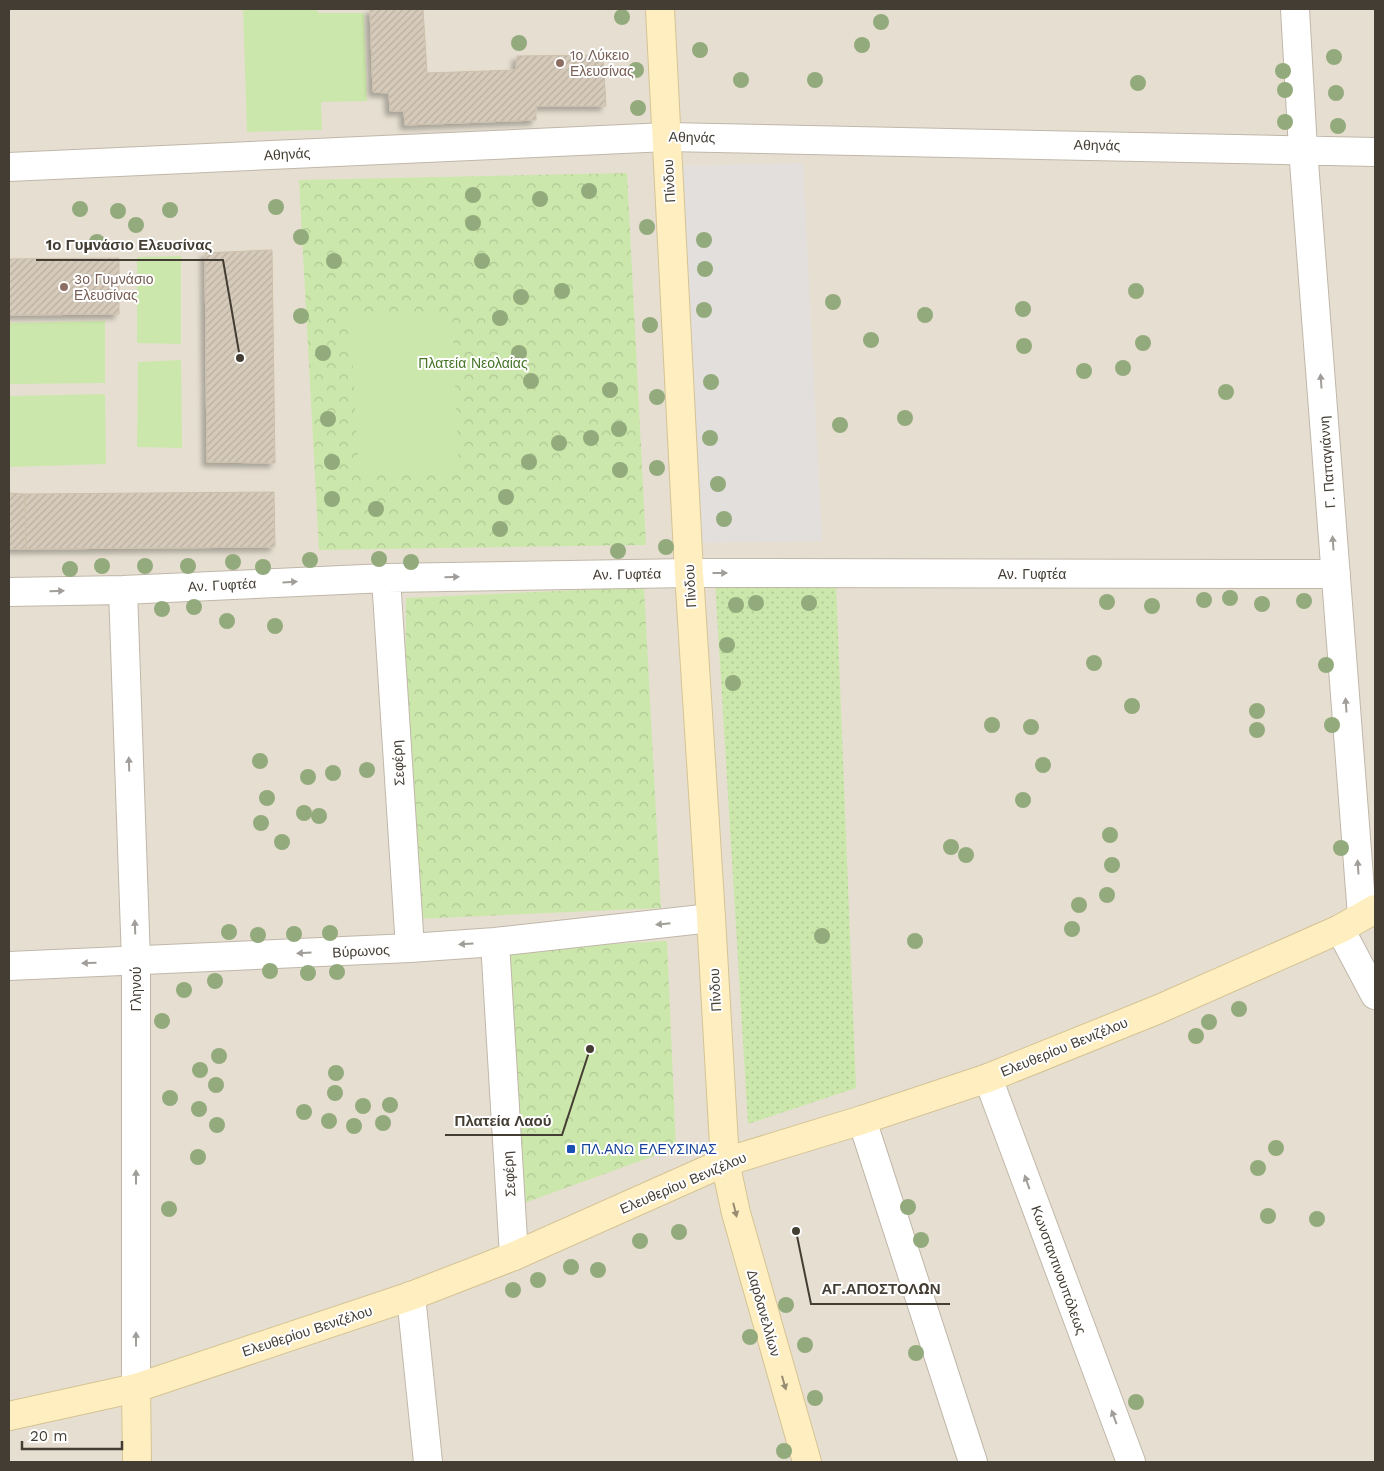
<svg xmlns="http://www.w3.org/2000/svg" width="1384" height="1471" font-family="'Work Sans',sans-serif">
  <style>
    .residential { fill: #e6dfd1 }
    .grass { fill: url(#grass-dots) }
    .park { fill: url(#park-crowns) }
    .pitch { fill: #cce7ab }
    .parking { fill: #e2dfdc }
    .building { fill: url(#building-hatch); stroke: #cec0ac; filter: url(#shadow) }
    .lines { fill: none; stroke-linecap: round; stroke-linejoin: round }
    .street-casing { stroke: #c0b7a9; stroke-width: 30 }
    .secondary-casing { stroke: #d5c394; stroke-width: 30 }
    .street { stroke: #fff; stroke-width: 28 }
    .secondary { stroke: #ffefc0; stroke-width: 28 }
    .tree { fill: #93aa7c }
    .oneway { fill: #a19e99 }
    .oneway2 { fill: #988d72 }
    .education-dot { fill: #8d6e63; stroke: #fff; stroke-width: 2 }
    .transit-dot { fill: #1a4fb4; stroke: #fff; stroke-width: 2 }
    .labels { text-anchor: middle; stroke-width: 4; stroke-linejoin: round; paint-order: stroke }
    .education-label { font-size: 14px; fill: #785e54; stroke: #fff; text-anchor: start }
    .street-label { font-size: 14px; fill: #433d33; stroke: #fff }
    .park-label { font-size: 14px; fill: #457427; stroke: #fff }
    .transit-label { font-size: 14px; fill: #164399; stroke: #fff; text-anchor: start }
    .leader { fill: none; stroke: #433d33; stroke-width: 2 }
    .callout-dot { fill: #433d33; stroke: #fff; stroke-width: 2 }
    .callout-label { font-size: 15px; text-anchor: middle; font-weight: bold; fill: #433d33; stroke: #fff; stroke-width: 4; stroke-linejoin: round; paint-order: stroke }
  </style>
  <defs>
    <pattern id="grass-dots" width="8" height="8" patternUnits="userSpaceOnUse" patternTransform="scale(1.25)"><rect width="8" height="8" fill="#cce7ab"/><path d="M2 2h.1M6 6h.1" fill="none" stroke="#b0c794" stroke-width="1.8" stroke-linecap="round"/></pattern>
    <pattern id="park-crowns" width="20" height="18" patternUnits="userSpaceOnUse" patternTransform="scale(1.25)"><rect width="20" height="18" fill="#cce7ab"/><path d="M2 6a3 3 0 1 1 6 0M12 15a3 3 0 1 1 6 0" fill="none" stroke="#b0c794"/></pattern>
    <pattern id="building-hatch" width="6" height="6" patternUnits="userSpaceOnUse" patternTransform="scale(1.25)"><rect width="6" height="6" fill="#d6cbbb"/><path d="M-1 1l2-2M0 6l6-6M5 7l2-2" fill="none" stroke="#b9afa1"/></pattern>
    <filter id="shadow"><feDropShadow dx="-4.5" dy="4.5" stdDeviation="2.5" flood-color="#0004"/></filter>
  </defs>
  <rect width="100%" height="100%" fill="#f2ede3"/>
  <path class="residential" d="M9,9H1375V1462H9Z"/>
  <path class="grass" d="M715,582L836,583L856,1088L748,1124Z"/>
  <path class="park" d="M627,173L646,545L319,550L299,180Z
    M644,587L661,908L416,919L405,724L406,598Z
    M667,941L676,1148L516,1206L504,950Z"/>
  <path class="pitch" d="M243,9H317L318,13H364L367,101L321,102L322,130L247,132Z
    M181,256V344L137,343V257Z
    M452,313L459,471L359,475L350,318Z
    M105,321V383L9,384V323Z
    M181,360L182,448L137,447L138,362Z
    M105,394L106,464L9,467V396Z"/>
  <path class="parking" d="M803,163L822,541L694,543L674,166Z"/>
  <path class="building" d="M370,9H423L427,73L516,70L517,56L603,55L606,106H536V120L405,125L404,111H390L389,93L373,92Z
    M272,250L275,463L207,462L205,253Z
    M119,258V314L9,315V259Z
    M274,492L275,547L26,549L25,494Z
    M9,493L25,494L26,549H9Z"/>
  <g class="lines">
    <g class="street-casing">
      <path id="street" d="M1295,9L1303,149L1362,916
        M9,167L667,137L1375,152
        M386,578L410,948
        M123,590L136,961V1388
        M9,592L123,590L386,578L689,573L1336,574
        M1340,929L1375,995
        M495,942L514,1256
        M9,966L410,948L495,942L711,918
        M988,1078L1131,1462
        M862,1120L973,1462
        M411,1296L428,1462"/>
    </g>
    <g class="secondary-casing">
      <path id="secondary" d="M660,9L689,573L711,918L725,1162L736,1213L807,1462
        M136,1388L137,1462
        M9,1416L136,1388L411,1296L514,1256L725,1162L862,1120L988,1078L1159,1009L1340,929L1375,909"/>
    </g>
    <use href="#street" class="street"/>
    <use href="#secondary" class="secondary"/>
  </g>
  <g class="tree">
    <circle cx="622" cy="17" r="8"/>
    <circle cx="881" cy="22" r="8"/>
    <circle cx="519" cy="43" r="8"/>
    <circle cx="862" cy="45" r="8"/>
    <circle cx="700" cy="50" r="8"/>
    <circle cx="1334" cy="57" r="8"/>
    <circle cx="636" cy="70" r="8"/>
    <circle cx="1283" cy="71" r="8"/>
    <circle cx="741" cy="80" r="8"/>
    <circle cx="815" cy="80" r="8"/>
    <circle cx="1138" cy="83" r="8"/>
    <circle cx="1285" cy="90" r="8"/>
    <circle cx="1336" cy="93" r="8"/>
    <circle cx="638" cy="108" r="8"/>
    <circle cx="1285" cy="122" r="8"/>
    <circle cx="1338" cy="126" r="8"/>
    <circle cx="589" cy="191" r="8"/>
    <circle cx="473" cy="195" r="8"/>
    <circle cx="540" cy="199" r="8"/>
    <circle cx="276" cy="207" r="8"/>
    <circle cx="80" cy="209" r="8"/>
    <circle cx="170" cy="210" r="8"/>
    <circle cx="118" cy="211" r="8"/>
    <circle cx="473" cy="223" r="8"/>
    <circle cx="136" cy="225" r="8"/>
    <circle cx="647" cy="227" r="8"/>
    <circle cx="301" cy="237" r="8"/>
    <circle cx="704" cy="240" r="8"/>
    <circle cx="97" cy="242" r="8"/>
    <circle cx="334" cy="261" r="8"/>
    <circle cx="482" cy="261" r="8"/>
    <circle cx="705" cy="269" r="8"/>
    <circle cx="562" cy="291" r="8"/>
    <circle cx="1136" cy="291" r="8"/>
    <circle cx="521" cy="297" r="8"/>
    <circle cx="833" cy="302" r="8"/>
    <circle cx="1023" cy="309" r="8"/>
    <circle cx="704" cy="310" r="8"/>
    <circle cx="925" cy="315" r="8"/>
    <circle cx="301" cy="316" r="8"/>
    <circle cx="500" cy="318" r="8"/>
    <circle cx="650" cy="325" r="8"/>
    <circle cx="871" cy="340" r="8"/>
    <circle cx="1143" cy="343" r="8"/>
    <circle cx="1024" cy="346" r="8"/>
    <circle cx="323" cy="353" r="8"/>
    <circle cx="519" cy="353" r="8"/>
    <circle cx="1123" cy="368" r="8"/>
    <circle cx="1084" cy="371" r="8"/>
    <circle cx="531" cy="381" r="8"/>
    <circle cx="711" cy="382" r="8"/>
    <circle cx="610" cy="390" r="8"/>
    <circle cx="1226" cy="392" r="8"/>
    <circle cx="657" cy="397" r="8"/>
    <circle cx="905" cy="418" r="8"/>
    <circle cx="328" cy="419" r="8"/>
    <circle cx="840" cy="425" r="8"/>
    <circle cx="619" cy="429" r="8"/>
    <circle cx="591" cy="438" r="8"/>
    <circle cx="710" cy="438" r="8"/>
    <circle cx="559" cy="443" r="8"/>
    <circle cx="332" cy="462" r="8"/>
    <circle cx="529" cy="462" r="8"/>
    <circle cx="657" cy="468" r="8"/>
    <circle cx="620" cy="470" r="8"/>
    <circle cx="718" cy="484" r="8"/>
    <circle cx="506" cy="497" r="8"/>
    <circle cx="332" cy="499" r="8"/>
    <circle cx="376" cy="509" r="8"/>
    <circle cx="724" cy="519" r="8"/>
    <circle cx="500" cy="529" r="8"/>
    <circle cx="666" cy="547" r="8"/>
    <circle cx="618" cy="551" r="8"/>
    <circle cx="379" cy="559" r="8"/>
    <circle cx="310" cy="560" r="8"/>
    <circle cx="233" cy="562" r="8"/>
    <circle cx="411" cy="562" r="8"/>
    <circle cx="102" cy="566" r="8"/>
    <circle cx="145" cy="566" r="8"/>
    <circle cx="188" cy="566" r="8"/>
    <circle cx="263" cy="567" r="8"/>
    <circle cx="70" cy="569" r="8"/>
    <circle cx="1230" cy="598" r="8"/>
    <circle cx="1204" cy="600" r="8"/>
    <circle cx="1304" cy="601" r="8"/>
    <circle cx="1107" cy="602" r="8"/>
    <circle cx="756" cy="603" r="8"/>
    <circle cx="809" cy="603" r="8"/>
    <circle cx="1262" cy="604" r="8"/>
    <circle cx="736" cy="605" r="8"/>
    <circle cx="1152" cy="606" r="8"/>
    <circle cx="194" cy="607" r="8"/>
    <circle cx="162" cy="609" r="8"/>
    <circle cx="227" cy="621" r="8"/>
    <circle cx="275" cy="626" r="8"/>
    <circle cx="727" cy="645" r="8"/>
    <circle cx="1094" cy="663" r="8"/>
    <circle cx="1326" cy="665" r="8"/>
    <circle cx="733" cy="683" r="8"/>
    <circle cx="1132" cy="706" r="8"/>
    <circle cx="1257" cy="711" r="8"/>
    <circle cx="992" cy="725" r="8"/>
    <circle cx="1332" cy="725" r="8"/>
    <circle cx="1031" cy="727" r="8"/>
    <circle cx="1257" cy="730" r="8"/>
    <circle cx="260" cy="761" r="8"/>
    <circle cx="1043" cy="765" r="8"/>
    <circle cx="367" cy="770" r="8"/>
    <circle cx="333" cy="773" r="8"/>
    <circle cx="308" cy="777" r="8"/>
    <circle cx="267" cy="798" r="8"/>
    <circle cx="1023" cy="800" r="8"/>
    <circle cx="304" cy="813" r="8"/>
    <circle cx="319" cy="816" r="8"/>
    <circle cx="261" cy="823" r="8"/>
    <circle cx="1110" cy="835" r="8"/>
    <circle cx="282" cy="842" r="8"/>
    <circle cx="951" cy="847" r="8"/>
    <circle cx="1341" cy="848" r="8"/>
    <circle cx="966" cy="855" r="8"/>
    <circle cx="1112" cy="865" r="8"/>
    <circle cx="1107" cy="895" r="8"/>
    <circle cx="1079" cy="905" r="8"/>
    <circle cx="1072" cy="929" r="8"/>
    <circle cx="229" cy="932" r="8"/>
    <circle cx="330" cy="933" r="8"/>
    <circle cx="294" cy="934" r="8"/>
    <circle cx="258" cy="935" r="8"/>
    <circle cx="822" cy="936" r="8"/>
    <circle cx="915" cy="941" r="8"/>
    <circle cx="270" cy="971" r="8"/>
    <circle cx="337" cy="972" r="8"/>
    <circle cx="308" cy="973" r="8"/>
    <circle cx="215" cy="981" r="8"/>
    <circle cx="184" cy="990" r="8"/>
    <circle cx="1239" cy="1009" r="8"/>
    <circle cx="162" cy="1021" r="8"/>
    <circle cx="1209" cy="1022" r="8"/>
    <circle cx="1196" cy="1036" r="8"/>
    <circle cx="219" cy="1056" r="8"/>
    <circle cx="200" cy="1070" r="8"/>
    <circle cx="336" cy="1073" r="8"/>
    <circle cx="216" cy="1085" r="8"/>
    <circle cx="335" cy="1093" r="8"/>
    <circle cx="170" cy="1098" r="8"/>
    <circle cx="390" cy="1105" r="8"/>
    <circle cx="363" cy="1106" r="8"/>
    <circle cx="199" cy="1109" r="8"/>
    <circle cx="304" cy="1112" r="8"/>
    <circle cx="329" cy="1121" r="8"/>
    <circle cx="383" cy="1123" r="8"/>
    <circle cx="217" cy="1125" r="8"/>
    <circle cx="354" cy="1126" r="8"/>
    <circle cx="1276" cy="1148" r="8"/>
    <circle cx="198" cy="1157" r="8"/>
    <circle cx="1258" cy="1168" r="8"/>
    <circle cx="908" cy="1207" r="8"/>
    <circle cx="169" cy="1209" r="8"/>
    <circle cx="1268" cy="1216" r="8"/>
    <circle cx="1317" cy="1219" r="8"/>
    <circle cx="679" cy="1232" r="8"/>
    <circle cx="921" cy="1240" r="8"/>
    <circle cx="640" cy="1241" r="8"/>
    <circle cx="571" cy="1267" r="8"/>
    <circle cx="598" cy="1270" r="8"/>
    <circle cx="538" cy="1280" r="8"/>
    <circle cx="513" cy="1290" r="8"/>
    <circle cx="786" cy="1305" r="8"/>
    <circle cx="750" cy="1337" r="8"/>
    <circle cx="805" cy="1345" r="8"/>
    <circle cx="916" cy="1353" r="8"/>
    <circle cx="815" cy="1398" r="8"/>
    <circle cx="1136" cy="1402" r="8"/>
    <circle cx="784" cy="1451" r="8"/>
  </g>
  <defs><path id="oneway-solid" d="M-6-.8H1V-3.2L6.5 0L1 3.2V.8H-6Z" transform="scale(1.25)"/></defs>
  <g class="oneway">
    <use href="#oneway-solid" transform="translate(1321 381) rotate(-94)"/>
    <use href="#oneway-solid" transform="translate(1333 543) rotate(-94)"/>
    <use href="#oneway-solid" transform="translate(720 573)"/>
    <use href="#oneway-solid" transform="translate(452 577) rotate(-1)"/>
    <use href="#oneway-solid" transform="translate(290 582) rotate(-3)"/>
    <use href="#oneway-solid" transform="translate(57 591) rotate(-1)"/>
    <use href="#oneway-solid" transform="translate(1346 705) rotate(-94)"/>
    <use href="#oneway-solid" transform="translate(129 764) rotate(-92)"/>
    <use href="#oneway-solid" transform="translate(1358 867) rotate(-94)"/>
    <use href="#oneway-solid" transform="translate(663 924) rotate(174)"/>
    <use href="#oneway-solid" transform="translate(135 927) rotate(-92)"/>
    <use href="#oneway-solid" transform="translate(466 944) rotate(176)"/>
    <use href="#oneway-solid" transform="translate(304 953) rotate(177)"/>
    <use href="#oneway-solid" transform="translate(89 963) rotate(178)"/>
    <use href="#oneway-solid" transform="translate(136 1177) rotate(-90)"/>
    <use href="#oneway-solid" transform="translate(1027 1182) rotate(-110)"/>
    <use href="#oneway-solid" transform="translate(136 1339) rotate(-90)"/>
    <use href="#oneway-solid" transform="translate(1114 1417) rotate(-110)"/>
  </g>
  <g class="oneway2">
    <use href="#oneway-solid" transform="translate(735 1210) rotate(76)"/>
    <use href="#oneway-solid" transform="translate(784 1383) rotate(74)"/>
  </g>
  <g class="education-dot">
    <circle cx="560" cy="63" r="5"/>
    <circle cx="64" cy="287" r="5"/>
  </g>
  <rect class="transit-dot" x="566" y="1144" width="10" height="10" rx="2.5"/>
  <g class="labels">
    <g class="education-label">
      <text x="570" y="60">1ο Λύκειο<tspan x="570" dy="16">Ελευσίνας</tspan></text>
      <text x="74" y="284">3ο Γυμνάσιο<tspan x="74" dy="16">Ελευσίνας</tspan></text>
    </g>
    <g class="street-label">
      <text transform="translate(692 137) rotate(1)" y="5">Αθηνάς</text>
      <text transform="translate(1097 145) rotate(1)" y="5">Αθηνάς</text>
      <text transform="translate(287 154) rotate(-3)" y="5">Αθηνάς</text>
      <text transform="translate(669 181) rotate(-93)" y="5">Πίνδου</text>
      <text transform="translate(1327 462) rotate(-94)" y="5">Γ. Παπαγιάννη</text>
      <text transform="translate(627 574) rotate(-1)" y="5">Αν. Γυφτέα</text>
      <text x="1032" y="579">Αν. Γυφτέα</text>
      <text transform="translate(222 585) rotate(-3)" y="5">Αν. Γυφτέα</text>
      <text transform="translate(690 586) rotate(-93)" y="5">Πίνδου</text>
      <text transform="translate(398 763) rotate(-94)" y="5">Σεφέρη</text>
      <text transform="translate(361 951) rotate(-3)" y="5">Βύρωνος</text>
      <text transform="translate(136 989) rotate(-90)" y="5">Γληνού</text>
      <text transform="translate(715 990) rotate(-93)" y="5">Πίνδου</text>
      <text transform="translate(1064 1047) rotate(-22)" y="5">Ελευθερίου Βενιζέλου</text>
      <text transform="translate(509 1174) rotate(-94)" y="5">Σεφέρη</text>
      <text transform="translate(683 1183) rotate(-23)" y="5">Ελευθερίου Βενιζέλου</text>
      <text transform="translate(1059 1270) rotate(70)" y="5">Κωνσταντινουπόλεως</text>
      <text transform="translate(764 1313) rotate(74)" y="5">Δαρδανελλίων</text>
      <text transform="translate(307 1331) rotate(-18)" y="5">Ελευθερίου Βενιζέλου</text>
    </g>
    <g class="park-label">
      <text x="473" y="368">Πλατεία Νεολαίας</text>
    </g>
    <g class="transit-label">
      <text x="581" y="1154">ΠΛ.ΑΝΩ ΕΛΕΥΣΙΝΑΣ</text>
    </g>
  </g>
  <path class="leader" d="M240 358L223 260H36M590 1049L562 1135H445M796 1231L811 1304H950"/>
  <g class="callout-dot">
    <circle cx="240" cy="358" r="5"/>
    <circle cx="590" cy="1049" r="5"/>
    <circle cx="796" cy="1231" r="5"/>
  </g>
  <g class="callout-label">
    <text x="129" y="250">1ο Γυμνάσιο Ελευσίνας</text>
    <text x="503" y="1126">Πλατεία Λαού</text>
    <text x="881" y="1294">ΑΓ.ΑΠΟΣΤΟΛΩΝ</text>
  </g>
  <rect width="1384" height="1471" fill="none" stroke="#433d33" stroke-width="20"/>
  <path d="M22 1441v8h100v-8" fill="none" stroke="#433d33" stroke-width="2.5"/>
  <text x="30" y="1441" font-size="15" fill="#433d33" stroke="#ffffff" stroke-width="4" paint-order="stroke">20 m</text>
</svg>
